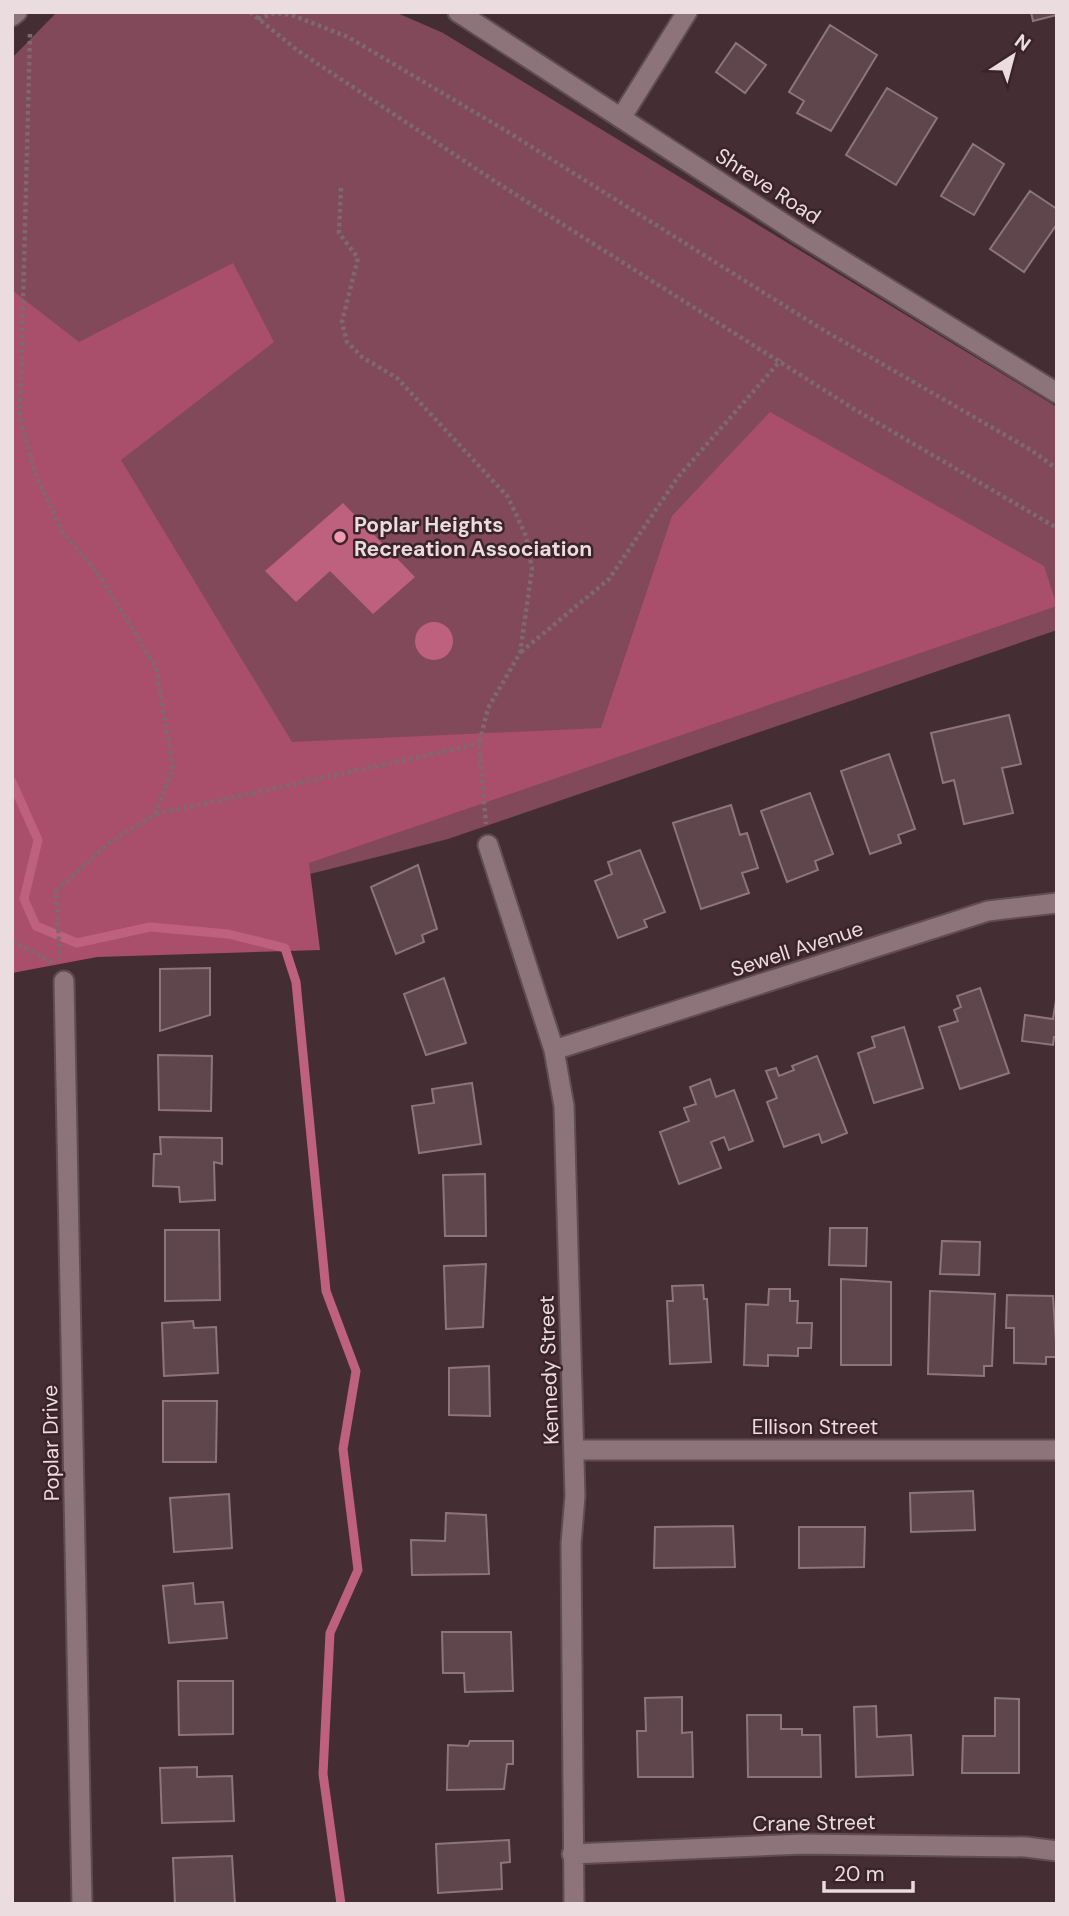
<svg xmlns="http://www.w3.org/2000/svg" width="1069" height="1916" font-family="'DM Sans',sans-serif">
  <style>
    .green { fill: #81495a }
    .forest { fill: #a94f6c }
    .water { fill: #bd617f }
    .lines { fill: none; stroke-linecap: round; stroke-linejoin: round }
    .stream { stroke: #bd617f; stroke-width: 9 }
    .building { fill: #5e464c; stroke: #8e747b; stroke-width: 2 }
    .minor-casing { stroke: #604d53; stroke-width: 23 }
    .secondary-casing { stroke: #604d53; stroke-width: 23 }
    .path { stroke: #7d696e; stroke-width: 4.5; stroke-dasharray: 3.5 3.5; stroke-linecap: butt }
    .minor { stroke: #8d737a; stroke-width: 19 }
    .secondary { stroke: #8d737a; stroke-width: 19 }
    .poi-dot { fill: #f19ab3; stroke: #3a242a; stroke-width: 2.5 }
    .labels { text-anchor: middle; stroke-width: 5; stroke-linejoin: round; paint-order: stroke }
    .street-label { font-size: 21px; fill: #ebdce0; stroke: #3a242a }
    .poi-label { font-size: 21px; font-weight: bold; fill: #ebdce0; stroke: #3a242a; text-anchor: start }
  </style>
  <rect width="100%" height="100%" fill="#442e34"/>
  <path class="green" d="M57,12H395L443,33L1057,407V630L448,839L318,872L12,943V58Z"/>
  <path class="forest" d="M233,263L274,342L121,460L292,742L601,728L672,516L770,412L1044,566L1057,606L309,863L320,950L97,957L12,973V290L79,342Z"/>
  <path class="water" d="M343,503L415,577L373,614L330,571L296,602L265,571Z
    M415 641a19 19 0 1 1 38 0a19 19 0 1 1-38 0Z"/>
  <g class="lines">
    <path class="stream" d="M12,782L38,840L24,899L36,926L77,943L150,927L228,934L285,948L296,982L326,1291L356,1371L343,1449L358,1570L330,1633L323,1774L341,1904"/>
  </g>
  <path class="building" d="M1031,12H1057V15L1033,21Z
    M830,25L877,55L831,131L797,113L804,101L789,92Z
    M736,43L766,65L745,93L716,72Z
    M887,88L937,118L896,185L846,155Z
    M973,144L1004,164L974,215L941,196Z
    M1030,191L1057,209V224L1024,272L990,249Z
    M1009,715L1021,764L1002,768L1013,813L964,824L954,780L943,783L931,733Z
    M889,754L915,829L898,835L901,843L870,854L841,771Z
    M810,793L833,854L815,861L818,870L787,882L761,811Z
    M731,805L740,835L747,833L758,868L742,873L749,893L701,909L673,823Z
    M640,850L665,912L644,920L647,927L618,938L595,881L612,874L608,862Z
    M418,865L437,929L422,935L424,942L396,954L371,887Z
    M210,968V1015L160,1031V969Z
    M444,978L466,1043L426,1055L404,994Z
    M980,988L1009,1073L960,1089L939,1027L958,1021L954,1010L961,1007L957,996Z
    M1056,1000L1057,1037H1054L1053,1045L1022,1041L1025,1015L1053,1019Z
    M904,1027L923,1088L874,1103L858,1053L875,1047L872,1037Z
    M158,1055L212,1056L211,1111L159,1110Z
    M817,1056L847,1133L822,1143L819,1134L784,1147L767,1102L777,1098L766,1071L776,1068L779,1076L794,1070L792,1066Z
    M710,1079L716,1097L734,1090L753,1141L729,1150L724,1137L711,1142L721,1168L679,1184L660,1132L689,1121L684,1108L696,1104L690,1087Z
    M472,1083L481,1144L419,1153L412,1106L434,1103L432,1089Z
    M160,1137L222,1138V1164L214,1162L215,1200L180,1202L179,1187L153,1186L154,1154H161Z
    M485,1174L486,1236H445L443,1175Z
    M830,1228H867L866,1266L829,1265Z
    M165,1230H219L220,1300L165,1301Z
    M942,1241L980,1242L979,1275L940,1274Z
    M486,1264L483,1327L446,1329L444,1266Z
    M841,1279L891,1282V1365H841Z
    M703,1285L704,1299H707L711,1362L670,1364L667,1301H673L672,1286Z
    M769,1289H790V1301H798L797,1323H812L811,1348H798V1356L768,1355V1366L744,1365L746,1304L768,1305Z
    M930,1291L995,1294L992,1366H984V1376L928,1374Z
    M1007,1295L1053,1296L1057,1357H1046V1364L1014,1363V1328H1006Z
    M193,1321L194,1328L216,1327L218,1373L164,1376L162,1323Z
    M489,1366L490,1416L449,1415V1368Z
    M163,1401H217L216,1462H163Z
    M973,1491L975,1530L911,1532L910,1493Z
    M229,1494L232,1548L174,1552L170,1498Z
    M446,1513L486,1515L489,1574L412,1575L411,1540L445,1541Z
    M733,1526L735,1567L654,1568L655,1527Z
    M799,1527H865L864,1567L799,1568Z
    M193,1583L195,1604L223,1602L227,1638L169,1643L163,1586Z
    M442,1632H511L513,1691L465,1692L464,1673H443Z
    M178,1681H233V1734L179,1735Z
    M682,1697V1733L692,1732L693,1777H638L637,1731H646L645,1698Z
    M995,1698L1019,1699V1773H962L963,1736H995Z
    M876,1706L877,1737L911,1735L913,1775L856,1777L854,1707Z
    M747,1715H781V1729H802V1735H820L821,1777H748Z
    M470,1741H513V1764H507L504,1789L447,1790L448,1745L468,1746Z
    M197,1767V1777L232,1776L234,1821L162,1823L160,1768Z
    M509,1840L510,1862L501,1863L502,1889L438,1893L436,1844Z
    M232,1856L235,1904H175L173,1858Z"/>
  <g class="lines">
    <g class="minor-casing">
      <path id="minor" d="M12,16L17,12
        M621,118L687,12
        M488,845L554,1050L564,1106L575,1496L571,1544L574,1904
        M64,981L82,1904
        M554,1050L988,911L1057,903
        M574,1450H1057
        M572,1854L804,1844L1026,1847L1057,1851"/>
    </g>
    <g class="secondary-casing">
      <path id="secondary" d="M458,12L801,235L1057,393"/>
    </g>
    <path class="path" d="M250,12L297,50L499,184L854,409L1057,528
      M258,19L275,13L292,15L348,37L508,132L820,328L1031,450L1057,469
      M30,34L20,418L35,473L62,531L100,576L156,668L173,768L155,814L108,844L56,891L60,959
      M341,188L339,233L358,258L342,322L347,342L362,357L397,378L508,497L526,536L532,569L520,653L488,708L479,744L486,824
      M521,652L609,579L678,477L781,360
      M156,814L479,744
      M12,941L52,962"/>
    <use href="#minor" class="minor"/>
    <use href="#secondary" class="secondary"/>
  </g>
  <circle class="poi-dot" cx="340" cy="537" r="7"/>
  <g class="labels">
    <g class="street-label">
      <text transform="translate(768 186) rotate(33)" y="7">Shreve Road</text>
      <text transform="translate(797 949) rotate(-18)" y="7">Sewell Avenue</text>
      <text transform="translate(549 1370) rotate(-92)" y="7">Kennedy Street</text>
      <text x="815" y="1434">Ellison Street</text>
      <text transform="translate(51 1443) rotate(-91)" y="7">Poplar Drive</text>
      <text transform="translate(814 1823) rotate(-1)" y="7">Crane Street</text>
    </g>
    <g class="poi-label">
      <text x="354" y="532">Poplar Heights<tspan x="354" dy="24">Recreation Association</tspan></text>
    </g>
  </g>
  <rect width="1069" height="1916" fill="none" stroke="#ebdce0" stroke-width="28"/>
  <g transform="translate(1013 56) rotate(36)" stroke="#3a242a" stroke-width="5" paint-order="stroke">
  <path d="M0-5L12 26L0 18L-12 26Z" fill="#ebdce0"/>
  <text y="-10" font-size="19" font-weight="bold" text-anchor="middle" fill="#ebdce0">N</text>
  </g>
  <path d="M824 1881v10h89v-10" fill="none" stroke="#ebdce0" stroke-width="3.5"/>
  <text x="834" y="1881" font-size="21" fill="#ebdce0" stroke="#3a242a" stroke-width="5" paint-order="stroke">20 m</text>
</svg>
